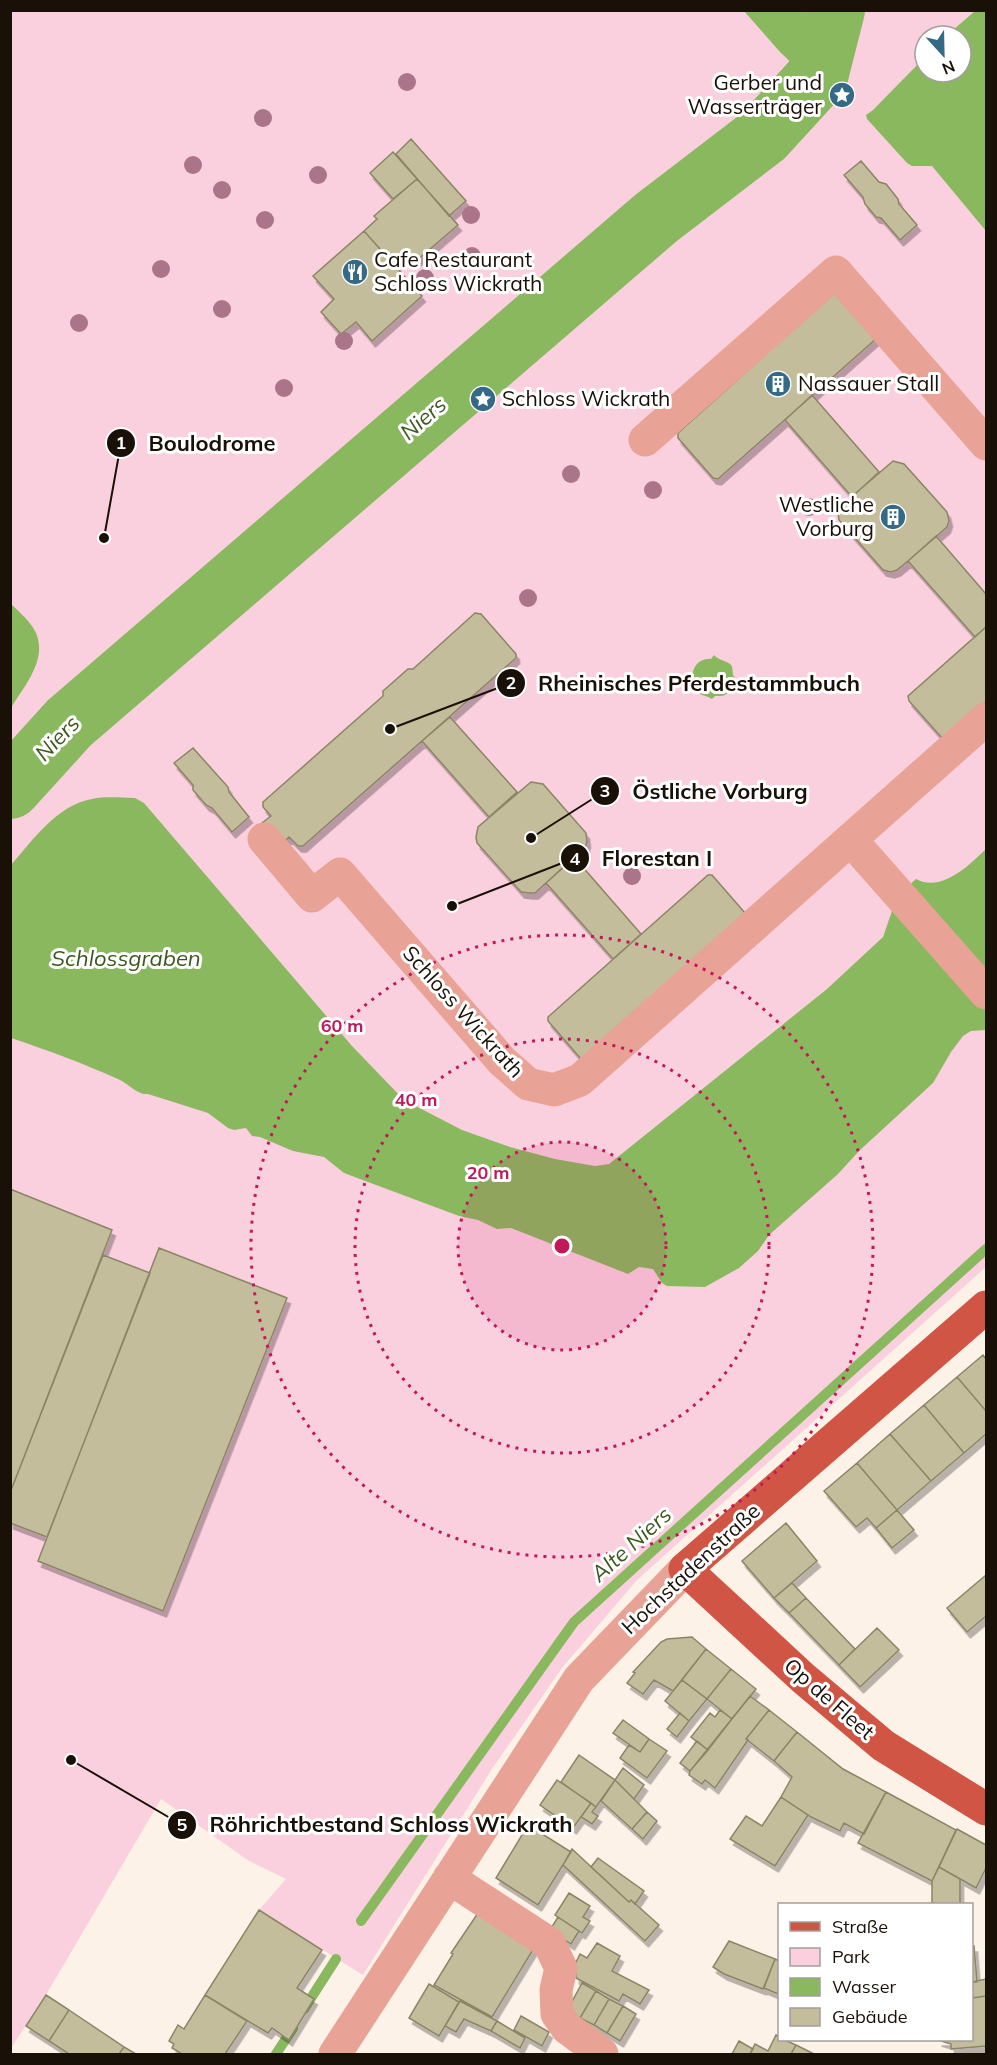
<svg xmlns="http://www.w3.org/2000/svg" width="997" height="2065" font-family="Mulish,sans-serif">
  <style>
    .green { fill: #fbd0de; fill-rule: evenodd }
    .water { fill: #8ab85f }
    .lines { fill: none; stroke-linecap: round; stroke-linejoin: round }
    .stream { stroke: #8ab85f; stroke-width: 10 }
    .river { stroke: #8ab85f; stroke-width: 62 }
    .building { fill: #c3bd9c; stroke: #8b8566; stroke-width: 1.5; filter: url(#shadow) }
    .minor { stroke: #e8a296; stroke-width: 33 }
    .major { stroke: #d15545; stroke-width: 33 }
    .tree { fill: #aa7589 }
    .ring { fill: none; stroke: #c2185b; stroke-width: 3; stroke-dasharray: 3 6 }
    .labels { text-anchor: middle; stroke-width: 6; stroke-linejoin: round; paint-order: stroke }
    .poi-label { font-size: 21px; fill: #191007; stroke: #fff; text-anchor: start }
    .street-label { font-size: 21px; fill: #191007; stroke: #fff }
    .water-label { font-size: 22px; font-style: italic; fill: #3b591c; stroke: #fff }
    .centre { fill: #c2185b; stroke: #fff; stroke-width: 3 }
    .ring-label { font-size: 18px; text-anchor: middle; font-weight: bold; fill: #c2185b; stroke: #fff; stroke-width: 6; stroke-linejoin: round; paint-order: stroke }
    .leader { fill: none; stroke: #191007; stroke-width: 2 }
    .callout-dot { fill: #191007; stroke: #fff; stroke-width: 2 }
    .mark-label { font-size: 18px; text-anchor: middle; font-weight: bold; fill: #fff }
    .callout-label { font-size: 22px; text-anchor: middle; font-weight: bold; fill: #191007; stroke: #fff; stroke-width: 6; stroke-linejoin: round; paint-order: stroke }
  </style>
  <defs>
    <filter id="shadow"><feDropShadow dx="3.5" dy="6" stdDeviation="0" flood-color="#0004"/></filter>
  </defs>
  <rect width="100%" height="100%" fill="#fdf2e8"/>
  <path class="green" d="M10,11H986V1267L637,1580L562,1668L492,1769L363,1975L259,1910L286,1879L249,1861L161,1799L46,1995L11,2048ZM925,36H961V72H925Z"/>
  <path class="water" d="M744,11H800L821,33L832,52L828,72L812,82L780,52Z
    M975,11H986V231L932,166H912L907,163L867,119L866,115L873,110L925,57V72H961V36H946Z
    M10,603C18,611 30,621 35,631C49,659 24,686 11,708Z
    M714,655C719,661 727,660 732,666L733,675L735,678C727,688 734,697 715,696L712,699C706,695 700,696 695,690C687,677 695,657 711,659Z
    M135,798L144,803L352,1046L404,1100L462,1130L510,1147L555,1159L595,1166L609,1164L827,989L883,937L892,911L888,905L916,879C942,893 969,865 986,849V1030L971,1031L963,1036L951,1052L933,1083L859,1151L838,1174L769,1235L758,1251L739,1268L705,1287L667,1286L662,1283L653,1269L639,1267L628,1274L511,1228L497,1229L478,1220L459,1216L344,1173L324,1157L293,1151L260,1137L252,1136L246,1128L234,1130L228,1128L208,1113L148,1094C137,1095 130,1085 120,1080C85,1064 47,1050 11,1038V865C33,840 57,805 92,799C106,796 121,798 135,798Z"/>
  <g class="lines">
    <path class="stream" d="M361,1921L574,1622L986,1249
      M304,2009L336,1959
      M276,2054L293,2028"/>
    <path class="river" d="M10,788L69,723L656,218L763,136L817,77L834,10"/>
  </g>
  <path class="building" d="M411,139L466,201L449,216L396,154Z
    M393,152L417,179L393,199L370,173Z
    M861,161L879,182L886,184L898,199L899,204L917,225L900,240L881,218L876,217L865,204L863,197L844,175Z
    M417,179L458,225L415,262L408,254L395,266L364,231L377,219L374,216Z
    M364,231L422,296L372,341L356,322L341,334L321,312L334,299L313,276Z
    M837,290L878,337L718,479L713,478L678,438V433Z
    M812,395L879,472L852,497L785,420Z
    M893,461L904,464L947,512L949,521L947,527L908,561L897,570L891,572L883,570L839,520L838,513L841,506Z
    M936,536L986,594V627L975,637L908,561Z
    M475,613L481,614L516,654V658L303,846H298L289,837L281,845L262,823L271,816L263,807V802L383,696V691L408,669H413Z
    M986,627V702L946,738H942L909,701L908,696Z
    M450,717L517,792L489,817L422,741Z
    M193,748L228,787L229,792L249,817L232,832L212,808L206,805L193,790V785L174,763Z
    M531,782L543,784L586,833L587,842L585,848L546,883L535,893H529L521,892L477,843L476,837L478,827Z
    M574,857L641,934L613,959L546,883Z
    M708,875H712L745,913L581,1059L548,1021V1017Z
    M10,1189L112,1230L10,1493Z
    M159,1248L287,1298L163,1611L38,1561Z
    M103,1255L150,1273L47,1537L10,1523V1493Z
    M983,1355L986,1359V1411L957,1377Z
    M957,1377L986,1411V1434L964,1453L924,1405Z
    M924,1405L964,1453L931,1481L890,1434Z
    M890,1434L931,1481L897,1510L857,1463Z
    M857,1463L897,1510L876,1528L867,1518L856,1527L824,1491Z
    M897,1510L914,1530L892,1548L876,1528Z
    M786,1523L817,1561L774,1598L742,1561Z
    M986,1575V1616L967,1632L947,1608Z
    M792,1583L806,1598L789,1613L774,1598Z
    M806,1598L855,1649L839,1665L789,1613Z
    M877,1628L899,1650L860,1687L839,1665Z
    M692,1637L706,1649L673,1691L654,1680L643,1694L627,1683L635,1673L633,1672L661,1642L667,1639Z
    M706,1649L731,1669L707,1699L682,1680Z
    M731,1669L756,1689L732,1719L707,1699Z
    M682,1680L707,1699L689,1721L665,1701Z
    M750,1696L769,1710L746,1739L748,1740L715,1788L705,1780L702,1784L689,1775L690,1771Z
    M720,1710L732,1719L708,1750L691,1737L710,1713L715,1717Z
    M769,1710L797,1732L774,1761L746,1739Z
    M680,1713L689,1721L677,1737L667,1729Z
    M623,1720L649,1739L640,1752L613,1733Z
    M797,1732L843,1769L886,1792L864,1834L844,1823L840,1831L811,1817L781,1797L792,1777L774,1761Z
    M649,1739L667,1751L647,1778L620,1758L629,1745L640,1752Z
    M697,1741L708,1750L690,1771L680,1763Z
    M579,1755L615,1780L596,1807L561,1782Z
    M623,1768L644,1785L634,1799L615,1780Z
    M557,1780L591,1803L573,1828L540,1805Z
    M615,1780L647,1812L632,1829L601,1801Z
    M886,1792L956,1830L932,1881L858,1843Z
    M781,1797L808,1815L775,1866L730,1839L746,1816L762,1826Z
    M591,1803L596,1807L592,1812L598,1816L592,1824L581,1817Z
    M647,1812L657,1821L643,1839L632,1829Z
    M528,1825L571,1852L538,1905L496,1878Z
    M957,1829L986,1845V1868L976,1888L939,1867Z
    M572,1849L629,1902L631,1900L659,1925L645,1941L563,1865Z
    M598,1858L644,1891L635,1904L631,1900L629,1902L591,1867Z
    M939,1867L960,1879V1904H932V1881Z
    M569,1893L590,1906L583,1917L590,1921L582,1933L555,1915Z
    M259,1910L322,1950L297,1988L314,1999L289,2040L272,2028L268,2033L205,1995Z
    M478,1913L534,1948L492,2017L434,1985L453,1954L451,1953Z
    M558,1917L579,1931L571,1944L550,1930Z
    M729,1941L775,1959L763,1989L724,1974L713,1967Z
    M597,1943L620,1956L612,1971L649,1990L640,2004L623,1994L619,2001L576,1978L575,1961L576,1962L580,1954L587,1958Z
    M972,1946H974L977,1982H972Z
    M775,1959L780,1961L778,1994L764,1988Z
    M986,1979V1996L972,1998V1982Z
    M582,1983L596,1991L580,2018L567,2011Z
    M429,1984L459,2002L439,2036L409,2018Z
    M596,1991L609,1999L594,2025L580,2018Z
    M46,1995L69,2010L49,2041L26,2026Z
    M205,1995L247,2021L225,2054H182L172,2048L174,2044L169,2041L178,2025L184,2029Z
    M986,1996V2046L951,2049V2044L938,2040H972V1998Z
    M609,1999L623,2006L607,2033L594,2025Z
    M460,2001L497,2021L491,2031L464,2019L456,2032L445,2026Z
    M623,2006L636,2014L620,2041L607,2033Z
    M69,2010L124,2047L119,2054H69L49,2041Z
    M521,2016L549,2032L542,2046L514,2030Z
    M497,2021L525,2038L520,2048L491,2031Z
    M776,2035L780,2037V2040H785L796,2045L791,2054H750L755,2044L768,2051Z
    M739,2041L753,2049L750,2054H732Z
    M796,2045L814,2054H791Z
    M124,2047L136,2054H119Z"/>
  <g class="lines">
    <path class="minor" d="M645,440L836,272L986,444
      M264,839L312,896L340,874L502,1061L528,1084L554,1090L580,1080L986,719
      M851,840L986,993
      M449,1878L549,1943L561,1968L556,1990L557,2014L567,2028L602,2054
      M335,2054L579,1679L685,1569"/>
    <path class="major" d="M986,1307L685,1569L802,1677L884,1746L986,1809"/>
  </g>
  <g class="tree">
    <circle cx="407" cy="82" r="9"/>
    <circle cx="263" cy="118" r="9"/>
    <circle cx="193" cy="165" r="9"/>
    <circle cx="318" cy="175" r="9"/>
    <circle cx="222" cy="190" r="9"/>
    <circle cx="471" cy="215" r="9"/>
    <circle cx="265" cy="220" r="9"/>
    <circle cx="472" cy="256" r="9"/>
    <circle cx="161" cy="269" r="9"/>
    <circle cx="425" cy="278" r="9"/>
    <circle cx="222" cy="309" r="9"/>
    <circle cx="79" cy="323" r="9"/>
    <circle cx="344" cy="341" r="9"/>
    <circle cx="284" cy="388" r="9"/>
    <circle cx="571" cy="474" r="9"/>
    <circle cx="653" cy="490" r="9"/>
    <circle cx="809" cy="507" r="9"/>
    <circle cx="528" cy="598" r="9"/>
    <circle cx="632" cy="876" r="9"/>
  </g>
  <circle cx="562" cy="1246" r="104" fill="#c2185b" fill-opacity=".12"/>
  <g class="ring">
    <circle cx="562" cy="1246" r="104"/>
    <circle cx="562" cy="1246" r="207"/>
    <circle cx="562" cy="1246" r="311"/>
  </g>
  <defs>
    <g id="sight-disc" transform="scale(1.35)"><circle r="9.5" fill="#346a85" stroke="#fff"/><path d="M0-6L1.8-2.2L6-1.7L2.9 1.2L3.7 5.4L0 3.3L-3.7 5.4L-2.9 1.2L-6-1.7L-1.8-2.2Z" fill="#fff"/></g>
    <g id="restaurant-disc" transform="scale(1.35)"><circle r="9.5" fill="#346a85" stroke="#fff"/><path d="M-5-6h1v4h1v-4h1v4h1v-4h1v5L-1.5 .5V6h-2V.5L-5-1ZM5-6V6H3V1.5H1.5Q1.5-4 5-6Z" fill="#fff"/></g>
    <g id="building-disc" transform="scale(1.35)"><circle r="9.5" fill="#346a85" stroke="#fff"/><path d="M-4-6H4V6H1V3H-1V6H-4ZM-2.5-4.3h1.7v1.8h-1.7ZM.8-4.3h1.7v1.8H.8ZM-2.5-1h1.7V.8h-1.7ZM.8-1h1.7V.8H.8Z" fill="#fff"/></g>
  </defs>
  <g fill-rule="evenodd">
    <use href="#sight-disc" x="842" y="95"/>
    <use href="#restaurant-disc" x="355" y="272"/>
    <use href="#building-disc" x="778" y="384"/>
    <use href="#sight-disc" x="483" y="399"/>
    <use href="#building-disc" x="893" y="517"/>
  </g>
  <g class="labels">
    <g class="poi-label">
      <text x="822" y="90" text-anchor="end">Gerber und<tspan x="822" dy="24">Wasserträger</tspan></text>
      <text x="374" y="267">Cafe Restaurant<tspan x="374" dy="24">Schloss Wickrath</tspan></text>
      <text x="798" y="391">Nassauer Stall</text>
      <text x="502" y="406">Schloss Wickrath</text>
      <text x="874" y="512" text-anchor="end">Westliche<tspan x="874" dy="24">Vorburg</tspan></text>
    </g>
    <g class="street-label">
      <text transform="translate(463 1012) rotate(48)" y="7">Schloss Wickrath</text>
      <text transform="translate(691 1569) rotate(-43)" y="7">Hochstadenstraße</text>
      <text transform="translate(829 1699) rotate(41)" y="7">Op de Fleet</text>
    </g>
    <g class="water-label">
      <text transform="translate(423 418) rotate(-41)" y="8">Niers</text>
      <text transform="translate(57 738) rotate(-46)" y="8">Niers</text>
      <text x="126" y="966">Schlossgraben</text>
      <text transform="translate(631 1544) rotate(-42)" y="8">Alte Niers</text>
    </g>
  </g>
  <circle cx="562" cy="1246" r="9" class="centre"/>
  <g class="ring-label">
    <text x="342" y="1032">60 m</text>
    <text x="416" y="1106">40 m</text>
    <text x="488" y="1179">20 m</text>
  </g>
  <path class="leader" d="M104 538L121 443M390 729L511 683M531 838L605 791M452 906L575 858M71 1760L182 1825"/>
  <g class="callout-dot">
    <circle cx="104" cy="538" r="6"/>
    <circle cx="390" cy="729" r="6"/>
    <circle cx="531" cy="838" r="6"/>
    <circle cx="452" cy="906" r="6"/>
    <circle cx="71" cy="1760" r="6"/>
    <circle cx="121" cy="443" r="15"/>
    <circle cx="511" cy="683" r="15"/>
    <circle cx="605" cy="791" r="15"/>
    <circle cx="575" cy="858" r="15"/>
    <circle cx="182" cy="1825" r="15"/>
  </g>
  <g class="mark-label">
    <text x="121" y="449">1</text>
    <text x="511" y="689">2</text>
    <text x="605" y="797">3</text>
    <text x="575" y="865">4</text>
    <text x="182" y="1831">5</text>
  </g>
  <g class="callout-label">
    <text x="212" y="451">Boulodrome</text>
    <text x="699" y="691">Rheinisches Pferdestammbuch</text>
    <text x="720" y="799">Östliche Vorburg</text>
    <text x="657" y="866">Florestan I</text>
    <text x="391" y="1832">Röhrichtbestand Schloss Wickrath</text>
  </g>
  <rect width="997" height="2065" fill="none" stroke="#191007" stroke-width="24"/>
  <rect x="778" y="1903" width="195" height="138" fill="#ffffff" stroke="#a39f9c" stroke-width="1.5"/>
  <rect x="790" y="1922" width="30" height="9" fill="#d15545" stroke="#a39f9c" stroke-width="1.5"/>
  <text x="832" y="1933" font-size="18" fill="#191007">Straße</text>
  <rect x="790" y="1948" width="30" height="18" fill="#fbd0de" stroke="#a39f9c" stroke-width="1.5"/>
  <text x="832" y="1963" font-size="18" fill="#191007">Park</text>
  <rect x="790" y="1978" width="30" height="18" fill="#8ab85f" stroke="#a39f9c" stroke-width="1.5"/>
  <text x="832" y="1993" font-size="18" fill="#191007">Wasser</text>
  <rect x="790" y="2008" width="30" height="18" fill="#c3bd9c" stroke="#a39f9c" stroke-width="1.5"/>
  <text x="832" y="2023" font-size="18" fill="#191007">Gebäude</text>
  <g transform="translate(943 54) rotate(158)"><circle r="28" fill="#ffffff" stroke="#a39f9c" stroke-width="1.5"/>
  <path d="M0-4.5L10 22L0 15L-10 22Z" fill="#346a85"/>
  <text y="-9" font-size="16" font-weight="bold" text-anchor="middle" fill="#191007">N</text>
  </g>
</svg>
